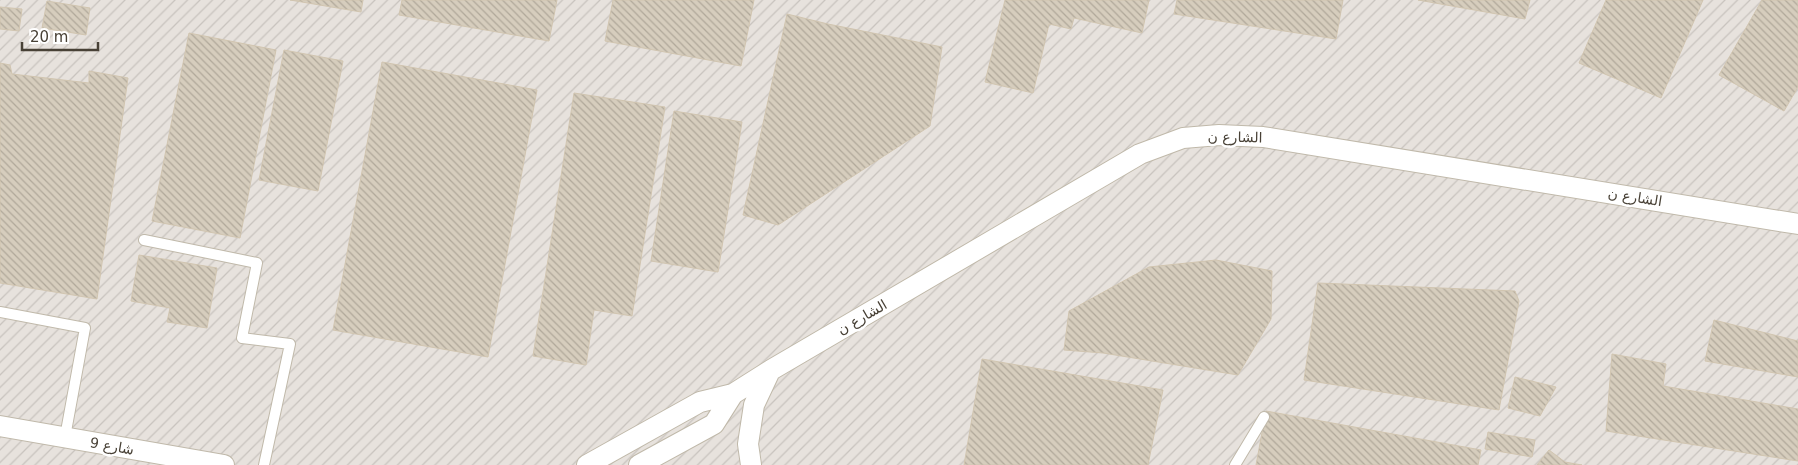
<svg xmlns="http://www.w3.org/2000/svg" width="1798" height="465" font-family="'DejaVu Sans',Vazirmatn,sans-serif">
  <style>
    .industrial { fill: url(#industrial-furrows) }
    .building { fill: url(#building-back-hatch); stroke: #d1c5b0 }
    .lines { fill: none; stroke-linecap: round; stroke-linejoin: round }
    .service-casing { stroke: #c0b9aa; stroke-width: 12 }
    .minor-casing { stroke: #c0b9aa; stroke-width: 22 }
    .service { stroke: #fff; stroke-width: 10 }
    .minor { stroke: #fff; stroke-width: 20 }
    .labels { text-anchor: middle; stroke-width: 5; stroke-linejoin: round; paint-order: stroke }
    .street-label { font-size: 14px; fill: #484136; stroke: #fff }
  </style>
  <defs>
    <pattern id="industrial-furrows" width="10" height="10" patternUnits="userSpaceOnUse" patternTransform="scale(1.25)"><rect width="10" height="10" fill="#e7e2dd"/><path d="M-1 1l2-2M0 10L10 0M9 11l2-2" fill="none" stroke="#c8c3be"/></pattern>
    <pattern id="building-back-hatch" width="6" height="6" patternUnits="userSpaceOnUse" patternTransform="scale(1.25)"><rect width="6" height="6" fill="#d6cdbd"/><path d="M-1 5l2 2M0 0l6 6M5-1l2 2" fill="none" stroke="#b0a89a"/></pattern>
  </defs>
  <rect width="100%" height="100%" fill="#f4f1e8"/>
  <path class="industrial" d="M0,0H1798V465H0Z"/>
  <path class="building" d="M290,0H363L361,12Z
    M402,0H557L549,41L399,15Z
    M613,0H754L741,66L605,41Z
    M1005,0H1149L1142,33L1074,18L1071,29L1049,24L1033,93L985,82Z
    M1177,0H1343L1336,39L1174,14Z
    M1418,0H1530L1525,19Z
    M1606,0H1703L1661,98L1579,63Z
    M1762,0H1798V87L1784,111L1719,75Z
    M47,1L90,8L86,35L42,28Z
    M0,7L22,9L19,31L0,29Z
    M787,14L828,24L942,47L930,126L778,225L743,215Z
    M189,33L276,50L240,238L152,221Z
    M284,50L343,61L318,191L259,180Z
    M382,62L537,90L488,357L333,330Z
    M0,63L10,65L12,74L89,83V71L128,78L97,299L0,283Z
    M574,93L665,107L632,316L594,310L586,365L533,356Z
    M674,111L742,122L718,272L651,261Z
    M139,255L217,268L207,328L167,322L170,308L131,301Z
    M1216,260L1272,271L1271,319L1238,375L1103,353L1064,350L1069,311L1149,267Z
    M1318,283L1515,291L1519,301L1499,410L1304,380Z
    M1714,320L1798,341V377L1705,361Z
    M1612,354L1666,364L1663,386L1798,409V461L1606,431Z
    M982,359L1163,390L1148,465H964Z
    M1515,377L1556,387L1540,416L1508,408Z
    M1266,411L1481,450L1478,465H1256Z
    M1488,432L1535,440L1532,457L1485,449Z
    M1549,450L1565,462L1582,465H1537Z"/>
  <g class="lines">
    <g class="service-casing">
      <path id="service" d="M144,240L257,263L242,338L290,344L264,465
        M0,312L85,328L65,437
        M1235,465L1264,417"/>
    </g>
    <g class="minor-casing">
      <path id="minor" d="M0,426L224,465
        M587,465L700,402L733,394L771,370L1140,154L1183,138L1219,135L1263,137L1798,224
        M639,465L714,424L733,394
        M751,465L748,444L754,405L770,371"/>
    </g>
    <use href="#service" class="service"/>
    <use href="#minor" class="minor"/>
  </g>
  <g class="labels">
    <g class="street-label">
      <text transform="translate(1235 137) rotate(1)" y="5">الشارع ن</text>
      <text transform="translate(1635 197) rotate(9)" y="5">الشارع ن</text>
      <text transform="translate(862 317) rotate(-30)" y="5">الشارع ن</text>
      <text transform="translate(112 446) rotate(10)" y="5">شارع 9</text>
    </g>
  </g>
  <path d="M22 42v8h76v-8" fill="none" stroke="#484136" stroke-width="2.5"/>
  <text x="30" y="42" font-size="15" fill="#484136" stroke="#ffffff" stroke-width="4" paint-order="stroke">20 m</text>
</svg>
